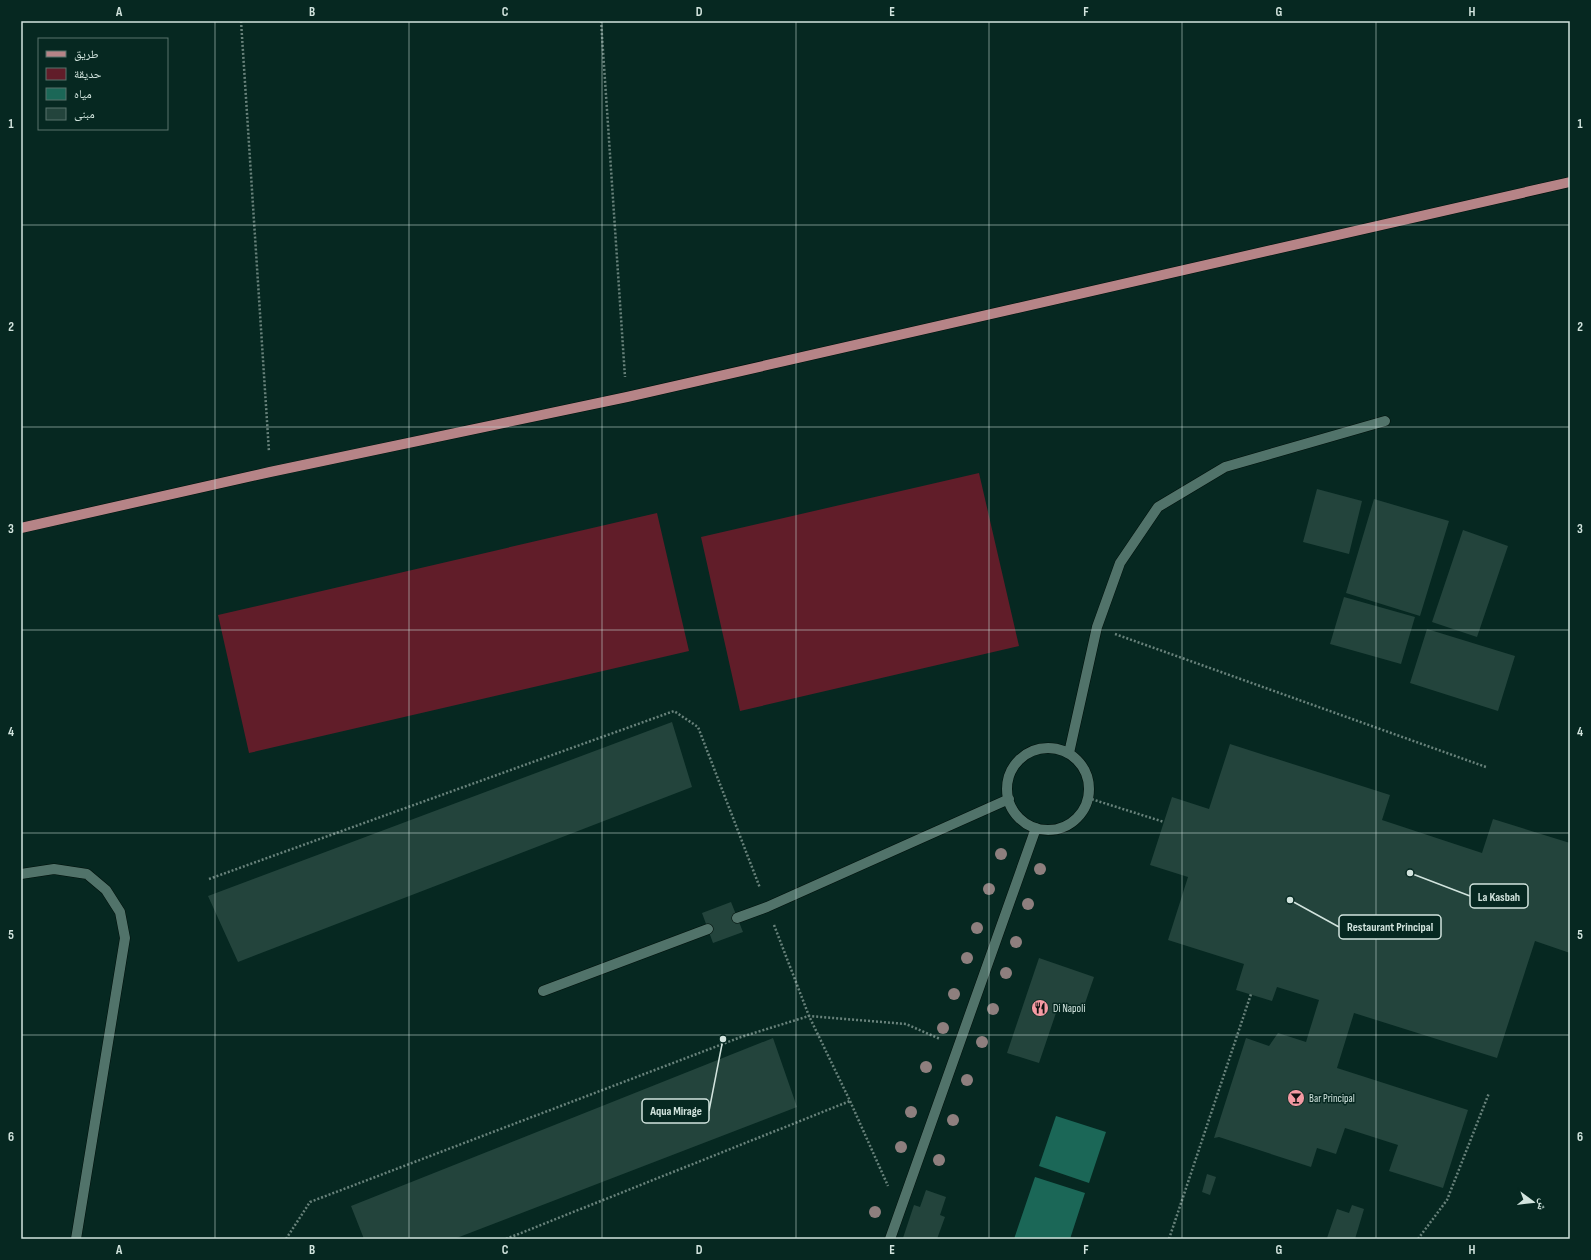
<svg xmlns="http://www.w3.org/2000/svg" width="1591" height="1260" font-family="'Sofia Sans Condensed','Noto Naskh Arabic',sans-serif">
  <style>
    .green { fill: #611d29 }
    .water { fill: #1b6757 }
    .building { fill: #23443c }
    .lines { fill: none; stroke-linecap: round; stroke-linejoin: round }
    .service-casing { stroke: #00100b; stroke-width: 11 }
    .minor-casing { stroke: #00100b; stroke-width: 11 }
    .primary-casing { stroke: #00100b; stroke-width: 11 }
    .path { stroke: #68827b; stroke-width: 2.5; stroke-dasharray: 2 2; stroke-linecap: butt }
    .service { stroke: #51736a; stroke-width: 10 }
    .minor { stroke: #51736a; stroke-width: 10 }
    .primary { stroke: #b68487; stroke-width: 10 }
    .tree { fill: #8e7f7e }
    .grid { fill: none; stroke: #d2e4de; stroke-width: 1; stroke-opacity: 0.55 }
    .labels { text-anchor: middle; stroke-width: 3; stroke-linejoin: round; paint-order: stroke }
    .poi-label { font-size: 11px; fill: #d2e4de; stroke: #062821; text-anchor: start }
    .leader { fill: none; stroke: #d2e4de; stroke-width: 1.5 }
    .callout-dot { fill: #d2e4de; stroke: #062821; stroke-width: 1.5 }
    .callout { fill: #062821; stroke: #d2e4de; stroke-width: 1.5 }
    .callout-label { font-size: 12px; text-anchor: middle; font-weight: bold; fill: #d2e4de }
    .neatline { fill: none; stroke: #d2e4de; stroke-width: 1.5 }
    .grid-label { font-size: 13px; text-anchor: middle; font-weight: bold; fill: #d2e4de }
  </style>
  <rect width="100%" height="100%" fill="#062821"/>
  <path class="green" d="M979,473L1019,646L740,711L701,537Z
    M657,513L689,651L249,753L218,615Z"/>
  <path class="water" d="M1056,1116L1106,1132L1089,1183L1039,1166Z
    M1035,1177L1085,1193L1070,1239H1014Z"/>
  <path class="building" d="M1317,489L1362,501L1349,554L1303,542Z
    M1374,499L1449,521L1420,616L1346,593Z
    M1463,530L1508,546L1477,637L1432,622Z
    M1344,597L1415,617L1401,664L1330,644Z
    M1427,629L1515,656L1498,711L1410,683Z
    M672,722L692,787L238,962L208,896Z
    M1230,744L1390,795L1382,820L1482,853L1493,819L1570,843V953L1535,941L1497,1058L1354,1013L1337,1068L1468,1110L1443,1188L1389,1171L1398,1145L1345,1128L1336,1154L1317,1148L1311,1167L1219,1137L1214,1138L1246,1038L1269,1046L1278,1033L1306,1042L1319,1000L1277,987L1272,1001L1236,990L1244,964L1168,940L1188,877L1150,865L1172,797L1209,809Z
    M731,902L743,932L713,943L702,913Z
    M1039,958L1094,977L1082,1012L1059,1004L1039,1063L1007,1053Z
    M773,1038L797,1107L454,1239H364L351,1206Z
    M1207,1174L1216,1177L1210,1195L1202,1192Z
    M926,1190L946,1197L940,1215L945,1217L937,1239L903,1238L914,1205L920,1207Z
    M1352,1205L1364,1209L1355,1239H1331L1327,1238L1337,1209L1349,1213Z"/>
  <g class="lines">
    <g class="service-casing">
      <path id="service" d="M1007 789a41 41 0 1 1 82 0a41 41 0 1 1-82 0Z
        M1069,753L1097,627L1120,563L1158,507L1225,467L1385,421
        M737,918L767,907L1009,799
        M543,991L708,929
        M890,1239L1036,828"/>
    </g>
    <g class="minor-casing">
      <path id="minor" d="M21,874L54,869L87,874L106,890L120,912L125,938L76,1239"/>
    </g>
    <g class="primary-casing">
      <path id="primary" d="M21,528L270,472L627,397L1570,182"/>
    </g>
    <path class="path" d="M241,21L269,452
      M601,21L625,377
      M1115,634L1486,767
      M1088,798L1164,822
      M209,879L674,711L698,727L760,888
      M774,925L809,1016L850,1101L888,1186
      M286,1239L310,1202L741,1037L809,1016L906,1024L940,1039
      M506,1239L850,1101
      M1169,1239L1251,994
      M1418,1239L1447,1200L1489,1093"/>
    <use href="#service" class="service"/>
    <use href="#minor" class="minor"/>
    <use href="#primary" class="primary"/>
  </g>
  <g class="tree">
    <circle cx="1001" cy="854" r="6"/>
    <circle cx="1040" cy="869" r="6"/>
    <circle cx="989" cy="889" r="6"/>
    <circle cx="1028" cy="904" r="6"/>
    <circle cx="977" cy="928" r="6"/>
    <circle cx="1016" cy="942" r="6"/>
    <circle cx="967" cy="958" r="6"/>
    <circle cx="1006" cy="973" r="6"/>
    <circle cx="954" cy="994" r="6"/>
    <circle cx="993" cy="1009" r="6"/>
    <circle cx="943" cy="1028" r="6"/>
    <circle cx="982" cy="1042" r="6"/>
    <circle cx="926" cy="1067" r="6"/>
    <circle cx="967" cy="1080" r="6"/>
    <circle cx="911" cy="1112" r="6"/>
    <circle cx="953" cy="1120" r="6"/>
    <circle cx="901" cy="1147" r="6"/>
    <circle cx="939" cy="1160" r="6"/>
    <circle cx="875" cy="1212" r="6"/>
  </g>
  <path class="grid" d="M215,21V1239M409,21V1239M602,21V1239M796,21V1239M989,21V1239M1182,21V1239M1376,21V1239M21,225H1570M21,427H1570M21,630H1570M21,833H1570M21,1035H1570"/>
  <defs>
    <g id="restaurant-disc" transform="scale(0.9)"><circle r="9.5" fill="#f49aa3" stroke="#062821"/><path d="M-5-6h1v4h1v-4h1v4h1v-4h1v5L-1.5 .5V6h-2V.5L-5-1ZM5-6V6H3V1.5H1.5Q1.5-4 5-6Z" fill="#111"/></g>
    <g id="bar-disc" transform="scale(0.9)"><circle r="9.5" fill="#f49aa3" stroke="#062821"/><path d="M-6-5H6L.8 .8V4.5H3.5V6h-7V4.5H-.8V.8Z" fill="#111"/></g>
  </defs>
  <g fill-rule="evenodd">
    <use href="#restaurant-disc" x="1040" y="1008"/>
    <use href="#bar-disc" x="1296" y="1098"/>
  </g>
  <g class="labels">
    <g class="poi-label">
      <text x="1053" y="1012">Di Napoli</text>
      <text x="1309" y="1102">Bar Principal</text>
    </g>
  </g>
  <path class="leader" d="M1410 873L1470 896M1290 900L1339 927M723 1039L709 1111"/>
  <g class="callout-dot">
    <circle cx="1410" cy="873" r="4"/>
    <circle cx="1290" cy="900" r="4"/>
    <circle cx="723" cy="1039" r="4"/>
  </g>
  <g class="callout">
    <rect x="1470" y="884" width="58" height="24" rx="4"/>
    <rect x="1339" y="915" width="102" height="24" rx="4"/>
    <rect x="642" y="1099" width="67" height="24" rx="4"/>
  </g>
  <g class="callout-label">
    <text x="1499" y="901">La Kasbah</text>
    <text x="1390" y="931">Restaurant Principal</text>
    <text x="676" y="1115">Aqua Mirage</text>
  </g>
  <rect width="1591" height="1260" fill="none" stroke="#062821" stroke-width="44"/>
  <rect x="38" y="38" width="130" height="92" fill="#062821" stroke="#58736d"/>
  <rect x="46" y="51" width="20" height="6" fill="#b68487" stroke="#58736d"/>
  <text x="74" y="58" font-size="12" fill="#d2e4de">طريق</text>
  <rect x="46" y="68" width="20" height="12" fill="#611d29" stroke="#58736d"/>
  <text x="74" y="78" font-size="12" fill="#d2e4de">حديقة</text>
  <rect x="46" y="88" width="20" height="12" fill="#1b6757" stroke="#58736d"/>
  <text x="74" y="98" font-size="12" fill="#d2e4de">مياه</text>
  <rect x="46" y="108" width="20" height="12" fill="#23443c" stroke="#58736d"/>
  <text x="74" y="118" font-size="12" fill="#d2e4de">مبنى</text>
  <g transform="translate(1533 1202) rotate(105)" stroke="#062821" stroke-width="3" paint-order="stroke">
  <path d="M0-3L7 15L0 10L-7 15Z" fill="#d2e4de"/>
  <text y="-6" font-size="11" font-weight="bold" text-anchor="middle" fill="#d2e4de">ش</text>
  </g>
  <rect x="22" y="22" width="1547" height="1216" class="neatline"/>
  <g class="grid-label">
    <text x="119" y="16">A</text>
    <text x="312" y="16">B</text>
    <text x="505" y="16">C</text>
    <text x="699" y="16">D</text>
    <text x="892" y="16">E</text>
    <text x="1086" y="16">F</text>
    <text x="1279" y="16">G</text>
    <text x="1472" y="16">H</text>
    <text x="11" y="128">1</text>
    <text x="1580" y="128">1</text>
    <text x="11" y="331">2</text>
    <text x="1580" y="331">2</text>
    <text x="11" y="533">3</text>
    <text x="1580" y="533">3</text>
    <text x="11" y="736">4</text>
    <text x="1580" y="736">4</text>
    <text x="11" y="939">5</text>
    <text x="1580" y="939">5</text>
    <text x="11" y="1141">6</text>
    <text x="1580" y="1141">6</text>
    <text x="119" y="1254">A</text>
    <text x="312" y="1254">B</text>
    <text x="505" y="1254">C</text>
    <text x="699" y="1254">D</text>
    <text x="892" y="1254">E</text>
    <text x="1086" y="1254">F</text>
    <text x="1279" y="1254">G</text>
    <text x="1472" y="1254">H</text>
  </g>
</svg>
